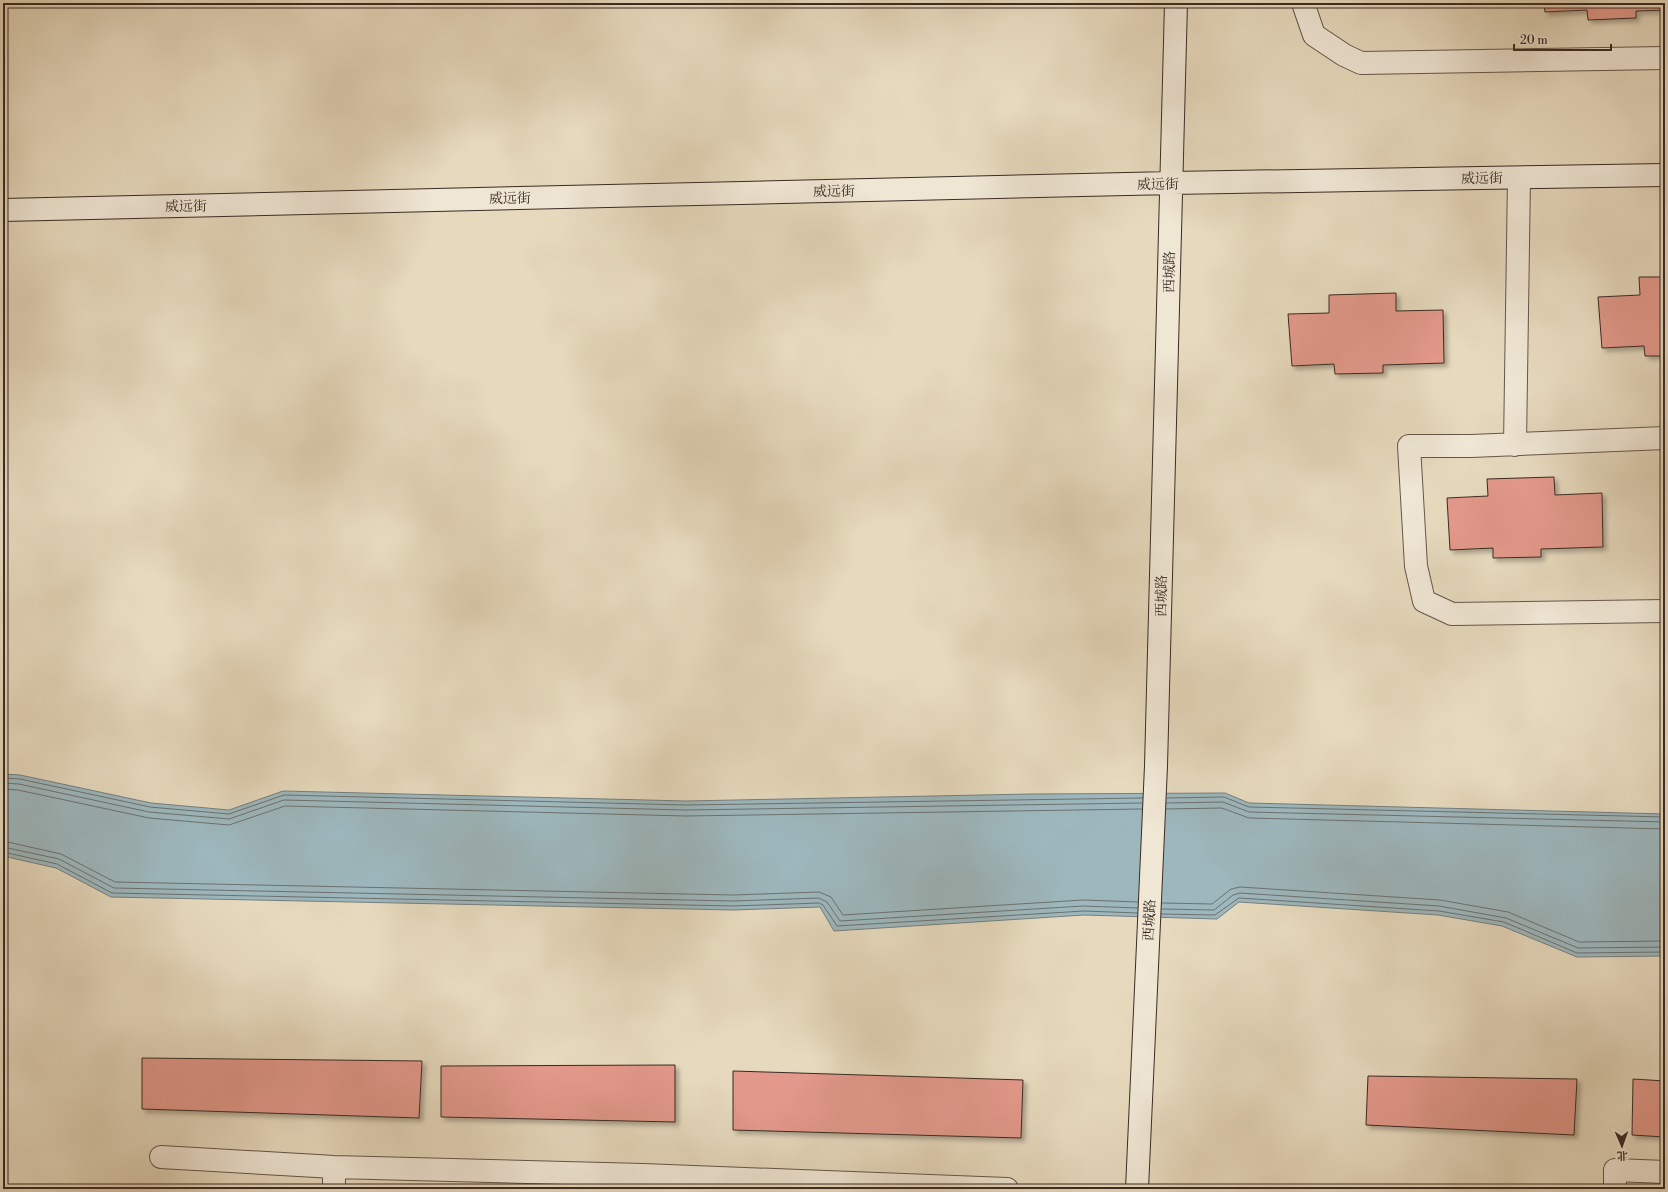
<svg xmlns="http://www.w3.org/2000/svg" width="1668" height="1192" font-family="'Libre Bodoni','Noto Serif SC',serif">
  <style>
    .water { fill: #9db7bd; stroke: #757f80 }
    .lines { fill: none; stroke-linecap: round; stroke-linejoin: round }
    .shore { stroke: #6c7170; stroke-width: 1 }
    .building { fill: #e2988a; stroke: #3a2b24; filter: url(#shadow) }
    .street-casing { stroke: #65564a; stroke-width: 24 }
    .secondary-casing { stroke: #3a2b24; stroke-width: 24 }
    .street { stroke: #efe6d4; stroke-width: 22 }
    .secondary { stroke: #efe6d4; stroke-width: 22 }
    .labels { text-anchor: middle; stroke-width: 3; stroke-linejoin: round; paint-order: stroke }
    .street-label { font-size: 14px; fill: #3a2b24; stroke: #efe6d4 }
  </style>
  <defs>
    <filter id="shadow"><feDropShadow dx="3.5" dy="3.5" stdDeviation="2" flood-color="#0004"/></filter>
  </defs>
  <rect width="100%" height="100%" fill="#e6d9bd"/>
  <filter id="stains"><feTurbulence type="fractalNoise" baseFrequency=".005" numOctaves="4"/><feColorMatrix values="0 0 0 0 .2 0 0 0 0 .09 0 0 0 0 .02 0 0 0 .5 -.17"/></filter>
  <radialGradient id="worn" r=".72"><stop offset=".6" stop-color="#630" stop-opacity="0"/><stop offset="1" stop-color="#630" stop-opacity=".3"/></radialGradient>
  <path class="water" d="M3,774L20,775L151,803L229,810L283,791L686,801L1031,794L1225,793L1249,803L1665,814V956L1577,957L1502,926L1438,915L1239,902L1217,919L1084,915L834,931L820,907L733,910L111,897L56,868L3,856Z"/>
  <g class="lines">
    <path class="shore" d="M3,778L20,779L150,807L229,814L284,795L686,805L1143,798
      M3,783L19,784L149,812L229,819L284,800L686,810L1142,803
      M3,789L18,790L149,818L229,825L285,806L686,816L1142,809
      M1167,798L1224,797L1249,807L1665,817
      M1166,803L1223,802L1249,812L1665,822
      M1166,809L1222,808L1249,818L1665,829
      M3,841L61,854L115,882L733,895L819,892L831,897L843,915L1083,900L1138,902
      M3,847L59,859L114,888L733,901L819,898L827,902L840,921L1083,906L1138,908
      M3,852L57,864L112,893L733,906L819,903L823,905L837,926L1084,911L1137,913
      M1162,903L1212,904L1231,889L1240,887L1440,900L1508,912L1579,942L1665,941
      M1162,909L1214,910L1233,895L1240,893L1439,906L1506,918L1578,948L1665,947
      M1161,914L1215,915L1239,898L1439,911L1504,922L1577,953L1665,952"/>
  </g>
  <path class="building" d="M1544,3H1665V10L1636,11V18L1588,20L1587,10L1545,12Z
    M1639,277H1665V356H1645L1644,346L1602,348L1598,297L1640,295Z
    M1396,293V311L1443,310L1444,363L1383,365V373L1335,374L1334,364L1292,366L1288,314L1329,313V295Z
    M1554,477L1555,495L1602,493L1603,547L1541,549V557L1493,558V548L1450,550L1447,498L1488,496L1487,479Z
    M142,1058L422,1061L419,1118L142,1109Z
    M675,1065V1122L441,1117V1066Z
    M733,1071L1023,1080L1021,1138L733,1130Z
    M1368,1076L1577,1079L1574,1135L1366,1125Z
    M1633,1079L1665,1081V1137L1632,1135Z"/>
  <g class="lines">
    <g class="street-casing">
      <path id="street" d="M1303,3L1314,35L1344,55L1361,63L1665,58
        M1665,438L1471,446H1409L1416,566L1424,601L1452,614L1665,611
        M1515,445L1519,178
        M161,1157L334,1167L643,1175L1007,1189
        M334,1189V1167
        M1615,1189V1170L1665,1172"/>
    </g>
    <g class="secondary-casing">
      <path id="secondary" d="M3,210L1171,183L1665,175
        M1137,1189L1156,766L1176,3"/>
    </g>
    <use href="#street" class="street"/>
    <use href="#secondary" class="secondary"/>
  </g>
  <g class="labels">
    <g class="street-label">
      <text transform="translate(1482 178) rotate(-1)" y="5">威远街</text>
      <text transform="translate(1158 184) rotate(-1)" y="5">威远街</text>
      <text transform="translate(834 191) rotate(-1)" y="5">威远街</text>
      <text transform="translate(510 198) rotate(-1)" y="5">威远街</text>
      <text transform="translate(186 206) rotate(-1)" y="5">威远街</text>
      <text transform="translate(1169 272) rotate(-89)" y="5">西城路</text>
      <text transform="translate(1161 596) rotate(-89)" y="5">西城路</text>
      <text transform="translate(1149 920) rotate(-87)" y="5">西城路</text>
    </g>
  </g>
  <rect width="1668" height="1192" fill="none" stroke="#e6d9bd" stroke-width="16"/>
  <rect x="4" y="4" width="1660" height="1184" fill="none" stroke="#3a2b24" stroke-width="2"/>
  <rect x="8" y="8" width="1652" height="1176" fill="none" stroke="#3a2b24"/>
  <g transform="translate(1622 1146) rotate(178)" stroke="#efe6d4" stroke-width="3" paint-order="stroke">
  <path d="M0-3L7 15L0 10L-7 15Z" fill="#3a2b24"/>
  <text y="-6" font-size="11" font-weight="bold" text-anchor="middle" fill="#3a2b24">北</text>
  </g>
  <path d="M1514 44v6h97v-6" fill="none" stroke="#3a2b24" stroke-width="2"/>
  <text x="1520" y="44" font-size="12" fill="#3a2b24" stroke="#efe6d4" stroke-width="3" paint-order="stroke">20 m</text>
  <rect width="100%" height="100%" filter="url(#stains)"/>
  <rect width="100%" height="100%" fill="url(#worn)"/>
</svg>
